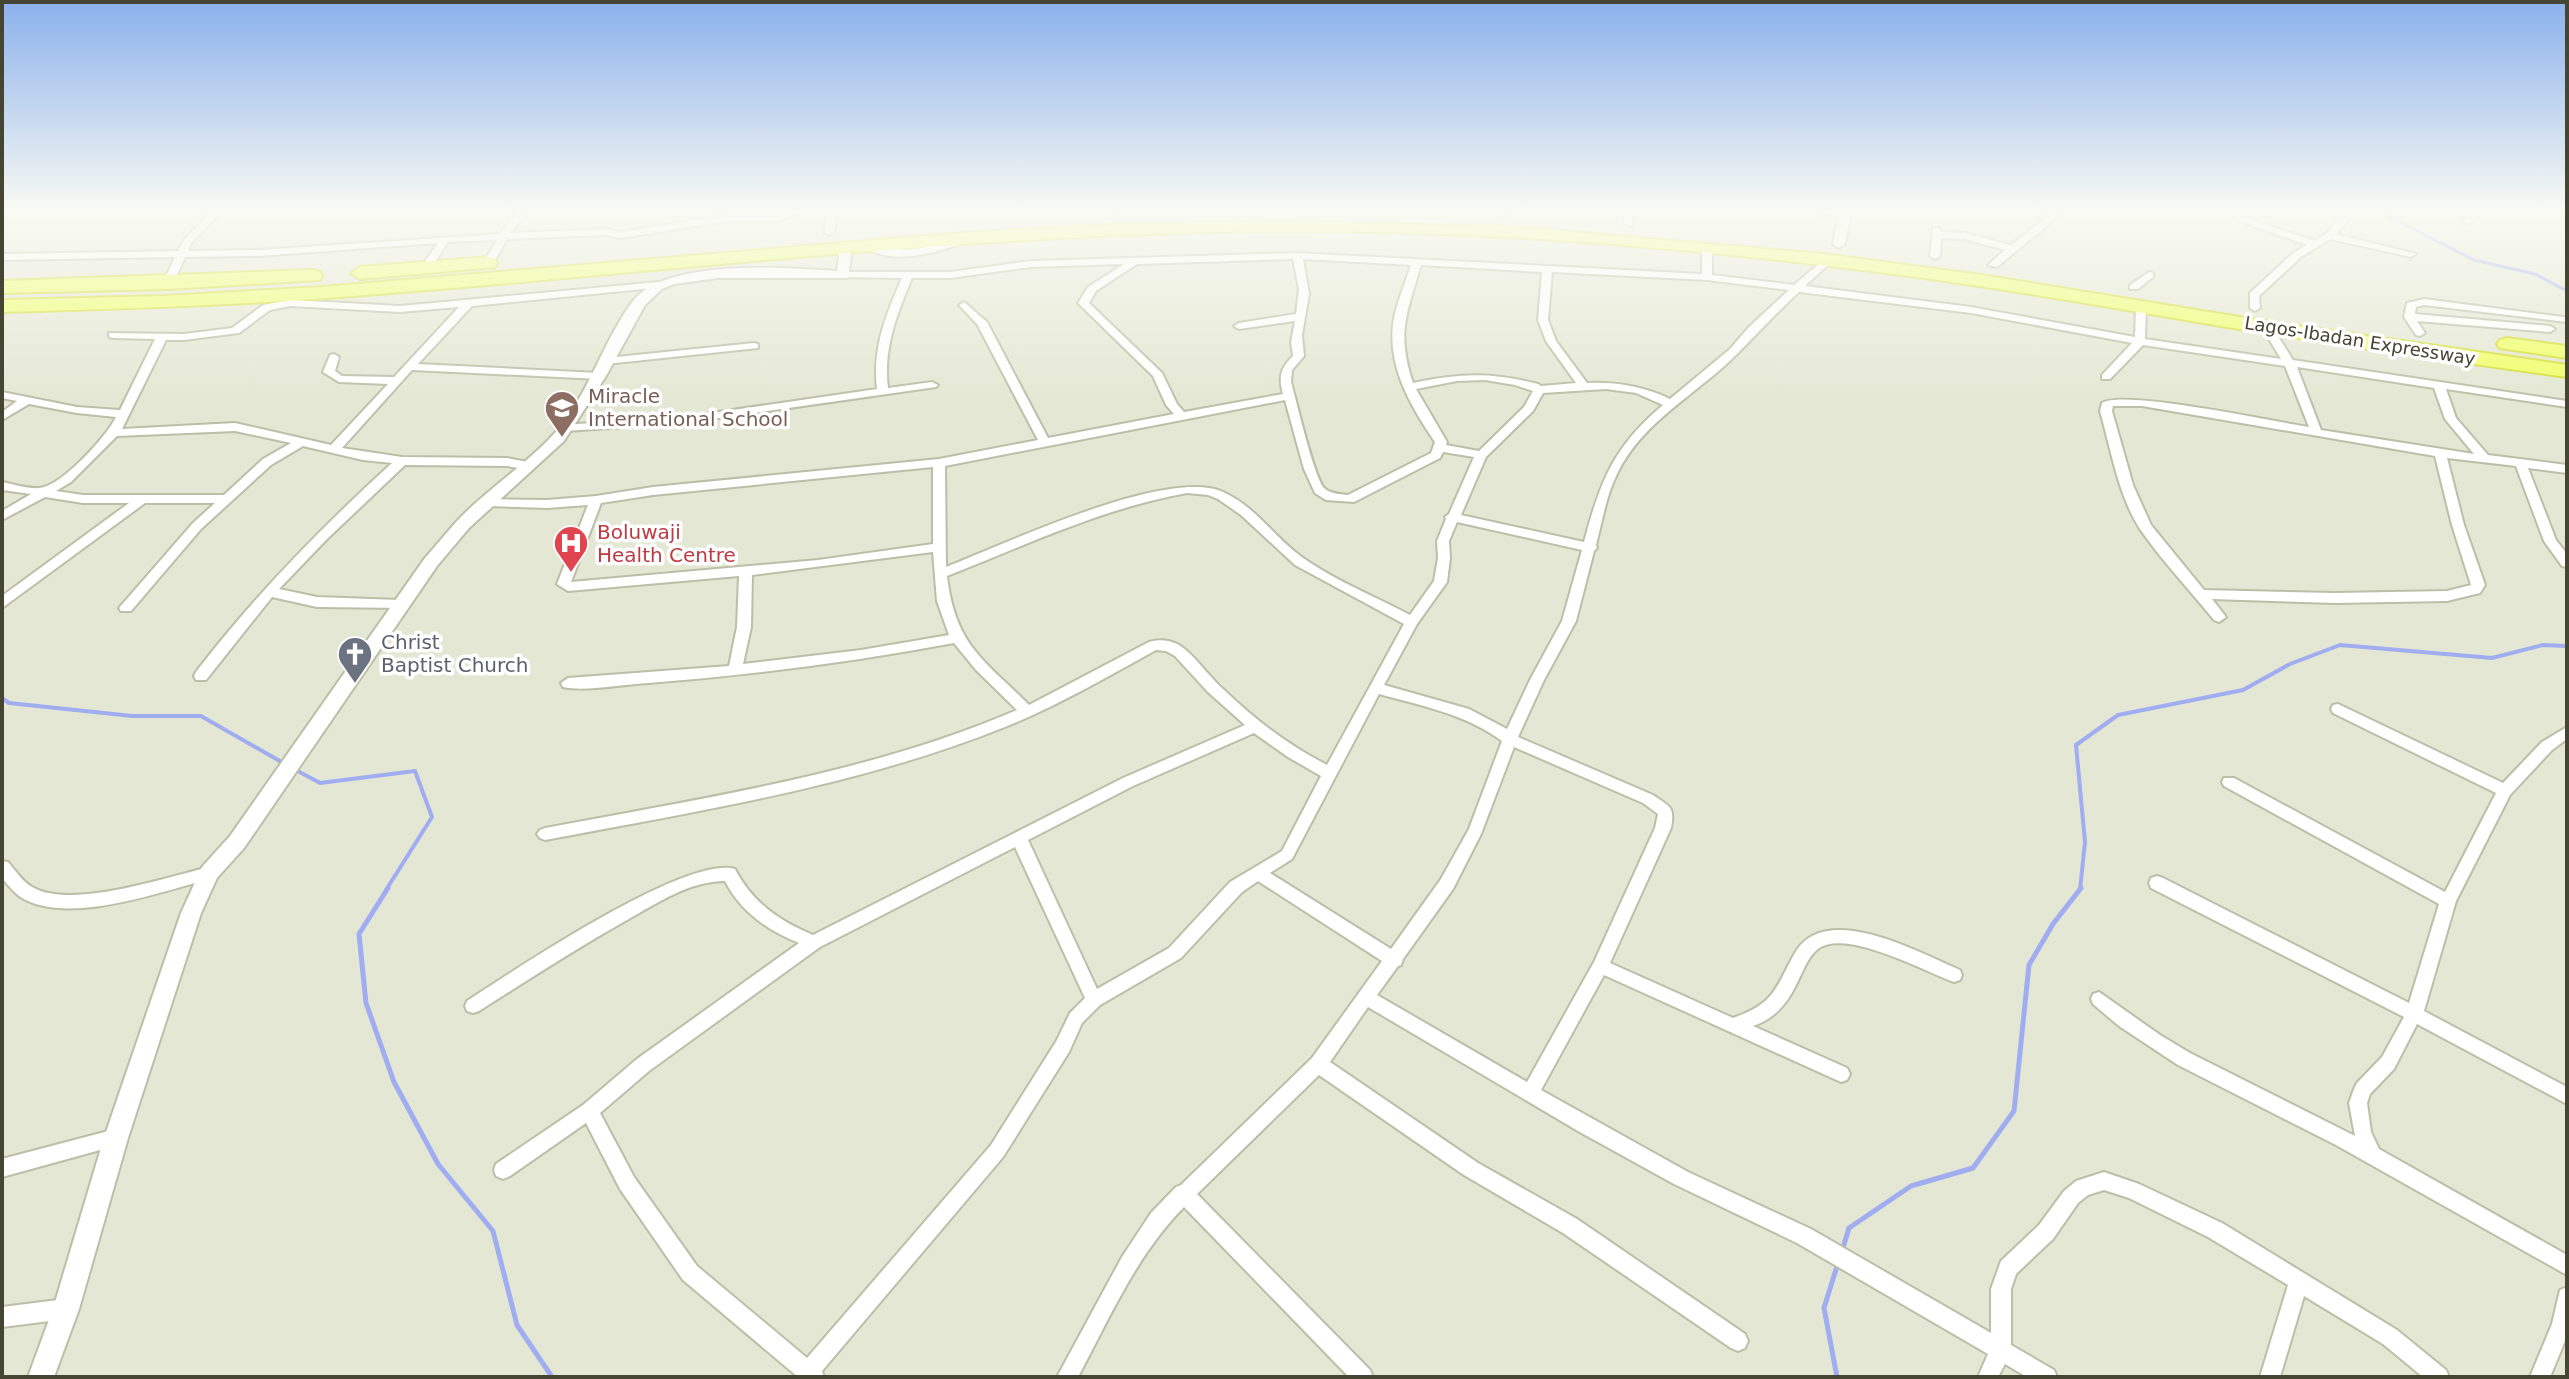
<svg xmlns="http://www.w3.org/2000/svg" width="2569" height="1379" font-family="'DejaVu Sans',sans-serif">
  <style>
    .residential { fill: #e4e7d3 }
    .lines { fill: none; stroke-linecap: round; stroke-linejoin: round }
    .stream-far2 { stroke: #a0adf1; stroke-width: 3 }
    .stream-far1 { stroke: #a0adf1; stroke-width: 4 }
    .stream { stroke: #a0adf1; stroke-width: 5 }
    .minor-casing { stroke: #bcbea7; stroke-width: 4 }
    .tertiary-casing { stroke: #bcbea7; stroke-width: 4 }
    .motorway-casing { stroke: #d5df32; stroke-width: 4 }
    .minor { fill: #fff; fill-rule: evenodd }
    .tertiary { fill: #fff; fill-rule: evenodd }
    .motorway { fill: #f0ff64; fill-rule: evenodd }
    .labels { text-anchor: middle; stroke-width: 7; stroke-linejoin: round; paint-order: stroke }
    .far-street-label { font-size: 18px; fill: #454534; stroke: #fff }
    .education-label { font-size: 20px; fill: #785e54; stroke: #fff; text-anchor: start }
    .health-label { font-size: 20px; fill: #be3a42; stroke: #fff; text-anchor: start }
    .worship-label { font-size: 20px; fill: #5b616d; stroke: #fff; text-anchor: start }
  </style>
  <rect width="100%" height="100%" fill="#f1f3e5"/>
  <path class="residential" d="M2,211H2567V1377H2Z"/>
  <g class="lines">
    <path class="stream-far2" d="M2378,211L2474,260L2535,274L2567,291"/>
    <path class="stream-far1" d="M2,698L9,703L132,716H201L285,764
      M292,768L320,783L415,771L432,817L386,890
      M2080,890L2085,842L2076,745L2118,715L2243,690L2290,664L2340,645L2492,658L2543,645L2567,646"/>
    <path class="stream" d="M388,888L359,934L366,1003L394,1082L438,1164L493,1231L517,1325L552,1377
      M1842,1251L1849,1228L1911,1186L1973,1168L2014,1111L2029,965L2053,924L2081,888
      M1837,1377L1824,1308L1838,1263"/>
    <g class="minor-casing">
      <path id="minor" d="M212,211H222L191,243L188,251L259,250L500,234L518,211H528L510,233L607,229L620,232L727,215H776L791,211H807L776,221H727L620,238L607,235L507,239L492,265L488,266L483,263L497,240L448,242L431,268L427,269L422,266L438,243L259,256L185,257L173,283L168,286L163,283L175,257L2,260V254L178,251L184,240Z
        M827,211H837L834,232L829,235L824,232Z
        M1112,211H1122V212L1117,215Z
        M1495,211H1505L1506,215L1498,217Z
        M1623,211H1633L1632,226L1624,224Z
        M1816,211H1847L1849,213C1842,218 1823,216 1816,211Z
        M2054,211H2065L1997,267L1988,265L2005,250L1965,239L1941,238L1940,256L1935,259L1930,256L1933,228H1939L1941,232L1965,233L2011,245Z
        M2231,211H2241L2245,217L2314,241L2326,234L2343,214L2346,213L2351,216L2336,234L2416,254L2411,257L2330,239L2301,257L2259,296L2260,308L2255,311L2250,308V293L2293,253L2307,245L2239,221Z
        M2471,211H2481L2470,223H2464L2462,221Z
        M963,237L966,238V242C935,253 891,267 862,245L867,242C907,256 924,248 963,237Z
        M1707,244L1712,247V275L1794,285L1827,257L1831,258V262L1805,286L1971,307L2135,337L2136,307L2141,304L2146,307L2145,339L2281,359L2262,327L2267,324L2271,325L2293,360L2567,401V407L2446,389L2456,418L2488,455L2567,465V473L2528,468L2556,540L2567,554V567L2562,566L2544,541L2516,466L2447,458L2464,525L2485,585L2480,593L2447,601L2335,603L2212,599L2226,617L2219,622L2214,620C2190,590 2162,561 2140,529C2118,495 2111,449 2100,411L2102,403C2123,389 2275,422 2309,427L2285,366L2143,345L2110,379H2102V375L2132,343L1971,313L1799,292C1778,311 1759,332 1738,353C1699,393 1642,421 1617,474C1606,496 1602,522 1596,545L1597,548L1594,551L1576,621L1544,680L1518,737L1653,795C1670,807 1675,806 1671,828L1610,963L1733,1018C1776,1003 1775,988 1795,953C1825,900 1920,953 1960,970L1962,975L1960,980L1954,982C1924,971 1847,929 1819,948C1807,957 1803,972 1796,985C1787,1004 1774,1019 1753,1026L1847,1068L1850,1074L1847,1080L1841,1082L1604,975L1541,1090L1688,1172L1811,1229L1991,1333V1289L2001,1261L2039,1225L2064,1191L2076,1181L2104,1172L2139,1184L2222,1223L2397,1330L2446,1370L2449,1377H2423L2383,1344L2304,1296L2280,1377H2260L2288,1285L2208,1237L2129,1198L2104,1190L2088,1195L2078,1203L2053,1239L2016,1274L2011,1289V1345L2054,1370L2057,1377H2027L2005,1364L1998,1377H1978L1988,1354L1797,1243L1674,1184L1578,1131L1368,1007L1330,1062L1478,1163L1577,1219L1745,1334L1748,1341L1745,1348L1738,1351L1731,1348L1563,1233L1464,1175L1319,1075L1197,1194L1370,1370L1373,1377H1349L1184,1207C1137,1254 1109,1319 1078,1377H1057L1122,1257L1151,1213L1176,1187L1181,1185L1312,1058L1382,961L1258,881L1242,892L1181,958L1100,1005L1082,1023L1069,1052L1003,1157L822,1371L824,1377H798L683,1280L620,1189L586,1123L510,1176L503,1179L496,1176L494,1170L496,1164L583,1105L637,1059L799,943C767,930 741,912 725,881C690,881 657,903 627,920C577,948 528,980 479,1011L473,1013L467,1011L465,1006L467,1001C513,971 687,854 735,869C752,902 779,921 813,935L1123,778L1245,725L1208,692L1175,656L1166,651L1156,650C1107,677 1057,706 1005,727C858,786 699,811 545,840L540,838L537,834L540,830L545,828C703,798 868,774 1017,710L976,670L954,643C853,662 751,675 649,683C626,684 584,692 563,687L561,683L568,678L729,666L737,627L739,576L568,591L557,584L588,505L547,508L487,506L483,505L481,502L483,499L547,500L596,496L653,487L939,459L1038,440L977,324L959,305L964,302L987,322L1048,438L1174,414L1166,405L1153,376L1078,303L1088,287L1124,264L1031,267L950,278H912C897,314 883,348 888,388L932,382L938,385L936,387L684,423L566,431L560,427L562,425L684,417L877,389C872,349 886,314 902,278L839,277L838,275L843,272H950L1031,261L1297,253L1702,274V247ZM1293,259L1299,289L1296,314L1239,323L1234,326L1239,329L1295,321L1291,342L1293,356C1281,368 1278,376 1283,394L1184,412L1177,404L1162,373L1089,303L1096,291L1137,264ZM1303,259L1411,265C1406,281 1399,297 1395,313C1384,361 1409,404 1435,442L1431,453L1348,495C1340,494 1330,494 1324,488C1313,474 1297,403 1291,382L1292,370L1304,356L1302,335L1309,294ZM1421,265L1542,272L1538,320L1546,341L1576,383L1541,386L1538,384C1491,372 1460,373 1413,383C1396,333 1407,313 1421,265ZM1552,272L1707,280L1789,290L1749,327L1730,349L1670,399C1643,386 1616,382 1587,383L1556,341L1548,320ZM2297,367L2434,388L2445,419L2474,454L2321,430ZM1485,380L1515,385L1533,391L1524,407L1479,451L1446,445L1447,442L1416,389L1457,381ZM1606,389L1636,393L1663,405C1613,447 1600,482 1584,542L1461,515L1486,457L1533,411L1543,393ZM1285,400L1304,469L1315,493L1326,500L1354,502L1440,458L1443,452L1474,457L1449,514L1445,517L1446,519L1437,541L1438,558L1434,581L1410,615C1374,596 1336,581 1303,558C1275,538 1255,506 1223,492C1167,467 1005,544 946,567L945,466ZM2113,406H2142L2435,456L2452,525L2471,585L2447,591L2335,593L2204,590L2151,525L2133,485L2112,411ZM933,467V544L818,560L571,582L601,503L653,495ZM1187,493L1208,495L1218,499L1241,515L1295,565L1404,624L1327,765C1288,745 1254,719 1223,689C1209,677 1194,654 1179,645C1170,640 1159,639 1149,642L1029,705C983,659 955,645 947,576C1026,545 1103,508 1187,493ZM1457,522L1582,550L1562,621L1530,680L1507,729L1469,709L1384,685L1417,624L1447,582L1450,558L1449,541ZM933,552L937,601L949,635L861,650L743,664L751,627L752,575ZM1379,694C1422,706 1466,714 1502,741L1469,829L1441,879L1391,949L1270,873L1292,859ZM1254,733L1288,757L1321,776L1282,851L1230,882L1169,948L1097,989L1028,840L1133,786ZM1514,747L1643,803L1658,814L1655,828L1594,962L1527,1082L1377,995L1398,966L1401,965L1403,959L1453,889L1481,834ZM1015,847L1085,998L1070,1013L1057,1040L991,1145L807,1358L697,1266L634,1177L600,1113L649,1071L820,947Z
        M2149,272L2153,273V277L2138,289H2130V285Z
        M659,282L664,285L663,287L472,306L418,364L599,373L605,376L599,379L412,370L342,448L402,457L507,458L533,463L535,466L529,470L507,466L405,465L326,540L279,589L317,597L400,600L407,605L405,608L317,607L272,597L206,680H196L194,676L196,672C254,596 321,528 392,463L363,460L303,446L271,465L201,529L131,611H121L119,608L193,523L215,503H145L2,608V596L129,503H83L45,497L2,520V511L31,494L2,490V482C13,484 28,489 39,488C61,487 107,436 116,417L77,413L29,404L2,420V412L17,401L2,398V392L77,407L120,410L155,339L113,338L109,337V333L184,334L232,328L263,305L290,300L400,306ZM290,306L400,312L459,307L394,377L342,376L335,371L339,357L334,354L330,355L323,372L339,382L388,384L331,445L235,423L122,429L166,340H184L239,333L270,310ZM235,431L291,443L263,459L224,495H83L56,491L71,482L117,436Z
        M2424,299L2564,317L2567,318V322L2424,305L2416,307L2415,314L2550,326L2555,329L2550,332L2417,321L2425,333L2420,336L2416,335L2404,317L2407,303Z
        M754,343L758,344V348L606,364L601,361L606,358Z
        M2338,704L2503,783L2542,742L2567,727V739L2552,750L2510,795L2456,901L2424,1011L2567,1087V1104L2417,1024L2394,1069L2370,1094L2367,1103L2371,1132L2379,1149L2567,1255V1275L2336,1145L2178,1065L2119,1026L2093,1004L2091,999L2093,994L2099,992L2160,1035L2190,1053L2355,1136L2349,1103L2354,1089L2357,1083L2382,1057L2404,1017L2151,888L2149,883L2151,878L2157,876L2163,878L2409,1003L2439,904L2224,786L2222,782L2224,778H2234L2445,892L2496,793L2333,713L2331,709L2333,705Z
        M2,861L8,862C16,871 23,883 34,888C72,909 168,877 209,867L215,868L217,873L215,878L209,879C160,892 65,927 19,896C13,891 7,884 2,878Z
        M116,1129L122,1132L125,1138L122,1144L2,1177V1159Z
        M2567,1287V1336L2550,1377H2530L2552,1324L2560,1290Z
        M66,1299L73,1302L76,1309L73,1316L66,1319L2,1327V1307Z"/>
    </g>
    <g class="tertiary-casing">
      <path id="tertiary" d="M1839,211H1851L1845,244L1839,248L1833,244Z
        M842,243L847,244L851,256L848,278H718L674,284L662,289L645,305L606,376L564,441L469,528L437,566L244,848L217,878L201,913L128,1138L79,1309L54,1377H28L53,1309L104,1138L181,913L202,867L230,836L425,558C436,546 446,533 457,521C486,490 523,467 552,436C588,398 602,342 633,301C667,258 786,268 837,271L839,256L836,247Z"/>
    </g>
    <g class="motorway-casing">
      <path id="motorway" d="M1281,221L1515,227L1824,254L1981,275L2264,321L2567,365V377C2452,361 2336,345 2221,326C2115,308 2008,289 1901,275C1696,248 1488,230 1281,231C962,233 644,275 326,298C218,306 110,309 2,312V300L162,296L322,287L961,233L1121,224Z
        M488,257L495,259L497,263L495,267L360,279L351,273L360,267Z
        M313,270L320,272L322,276L320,280L168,289L2,293V281Z
        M2507,338L2567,346V358L2500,348L2497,344L2500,340Z"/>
    </g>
    <use href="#minor" class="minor"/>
    <use href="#tertiary" class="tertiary"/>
    <use href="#motorway" class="motorway"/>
  </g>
  <linearGradient id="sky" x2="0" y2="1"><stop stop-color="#8bb1ec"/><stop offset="0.52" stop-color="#f9faf3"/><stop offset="1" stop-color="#f9faf3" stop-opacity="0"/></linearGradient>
  <rect width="2569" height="404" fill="url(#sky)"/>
  <defs>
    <g id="school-pin" transform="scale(1.8)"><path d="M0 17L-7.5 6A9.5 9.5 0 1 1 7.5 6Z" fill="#8d6e63" stroke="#fff"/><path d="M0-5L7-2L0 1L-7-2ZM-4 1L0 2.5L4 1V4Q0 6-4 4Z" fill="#fff"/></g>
    <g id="hospital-pin" transform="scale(1.8)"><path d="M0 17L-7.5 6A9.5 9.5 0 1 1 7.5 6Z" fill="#e0444e" stroke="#fff"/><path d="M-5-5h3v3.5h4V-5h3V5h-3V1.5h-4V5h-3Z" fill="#fff"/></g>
    <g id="church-pin" transform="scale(1.8)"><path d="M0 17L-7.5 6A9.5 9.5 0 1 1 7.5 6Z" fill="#6b7280" stroke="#fff"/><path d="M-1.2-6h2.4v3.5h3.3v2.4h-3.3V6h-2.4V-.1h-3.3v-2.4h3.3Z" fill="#fff"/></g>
  </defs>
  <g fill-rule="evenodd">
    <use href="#school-pin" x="562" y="408"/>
    <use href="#hospital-pin" x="571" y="543"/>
    <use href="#church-pin" x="355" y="654"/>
  </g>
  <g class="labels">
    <g class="far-street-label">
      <text transform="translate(2360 341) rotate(9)" y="6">Lagos-Ibadan Expressway</text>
    </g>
    <g class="education-label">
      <text x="588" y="403">Miracle<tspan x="588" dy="23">International School</tspan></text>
    </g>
    <g class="health-label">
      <text x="597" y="539">Boluwaji<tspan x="597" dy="23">Health Centre</tspan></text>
    </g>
    <g class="worship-label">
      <text x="381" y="649">Christ<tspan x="381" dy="23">Baptist Church</tspan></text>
    </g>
  </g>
  <rect width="2569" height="1379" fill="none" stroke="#454534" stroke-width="8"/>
</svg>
